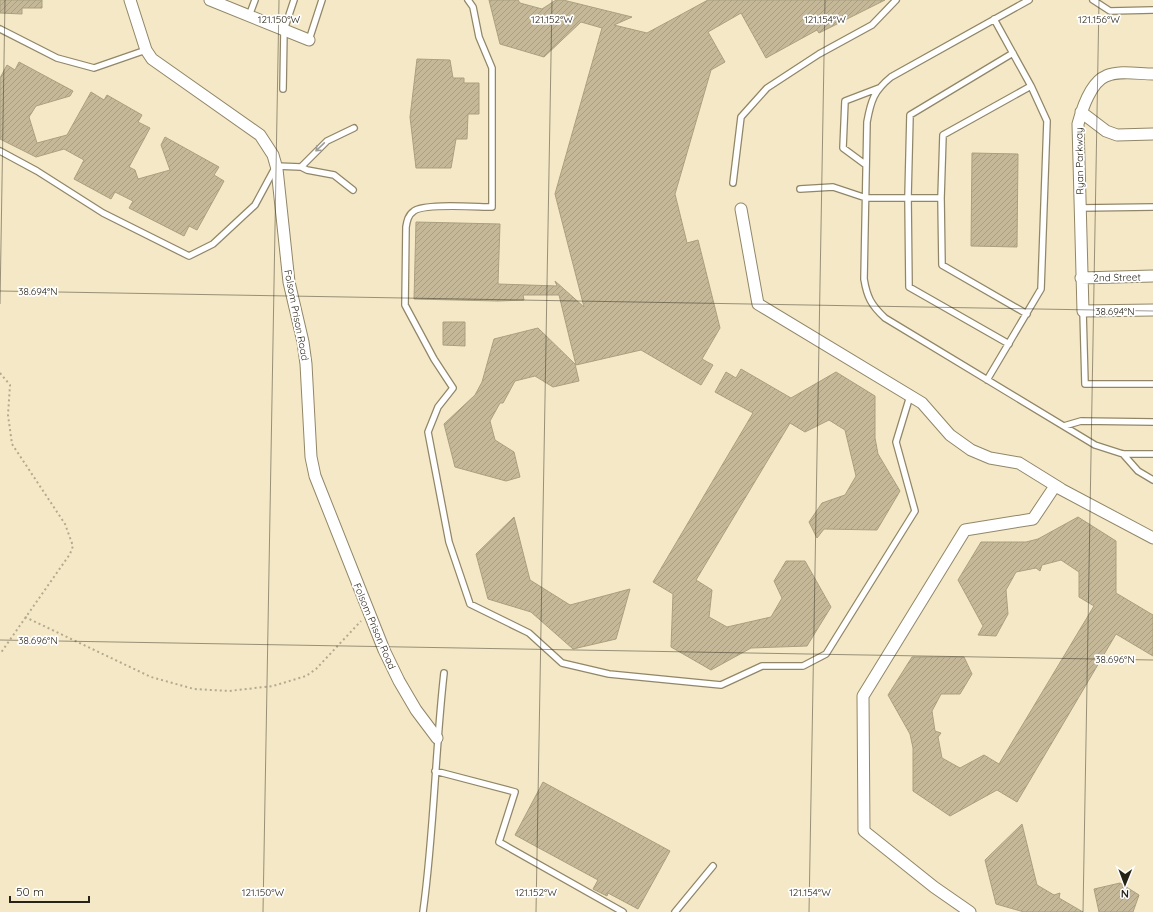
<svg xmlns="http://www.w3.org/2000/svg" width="1153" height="912" font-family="Quicksand,sans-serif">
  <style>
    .building { fill: url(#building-hatch); stroke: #aa9f7f }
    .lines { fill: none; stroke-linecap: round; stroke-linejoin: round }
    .lane-casing { stroke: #918667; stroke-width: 8 }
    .street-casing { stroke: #918667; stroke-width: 13 }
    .path { stroke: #b3a98e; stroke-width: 2; stroke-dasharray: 2 3; stroke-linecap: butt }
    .lane { stroke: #fff; stroke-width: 5.5 }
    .street { stroke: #fff; stroke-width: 11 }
    .oneway { stroke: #9e9c97 }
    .ticks { fill: none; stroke: #282317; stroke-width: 1; stroke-opacity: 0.45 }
    .labels { text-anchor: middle; stroke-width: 3.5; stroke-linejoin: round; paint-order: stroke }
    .street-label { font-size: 10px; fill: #282317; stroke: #fff }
    .ticks-label { font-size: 10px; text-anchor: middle; fill: #282317; stroke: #fff; stroke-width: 3.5; stroke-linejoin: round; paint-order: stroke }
  </style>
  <defs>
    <pattern id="building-hatch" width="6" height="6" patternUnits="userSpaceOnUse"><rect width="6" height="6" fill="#c4b898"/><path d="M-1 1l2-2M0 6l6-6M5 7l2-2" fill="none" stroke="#a89e82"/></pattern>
  </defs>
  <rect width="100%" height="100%" fill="#f4e8c6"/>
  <path class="building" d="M0,0H42V8H22V14L0,13Z
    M489,0H518L520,3L542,9L556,0H563L632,17L614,25L647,33L708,0H885L819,33L817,30L766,58L741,13L708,32L725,62L711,70L675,194L687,243L698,240L720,328L702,359L713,365L701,385L641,350L576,365L559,295H523L524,300L498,301L414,299L416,222L500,224L498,284L557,286L555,281L584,307L555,194L602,28L581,22L544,57L500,44Z
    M417,59L450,60L453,78H464V83H479V114H468L467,139H456L451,168H416L410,117Z
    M19,62L73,91L70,96L36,106L29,117L37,143L67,135L91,92L104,100L107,95L142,115L138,122L150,128L129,167L135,170L138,179L170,170L161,145L165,137L219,167L214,175L224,181L197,230L189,226L184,236L129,208L133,201L115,192L111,199L74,179L84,160L64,149L36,157L0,139V78L7,65L15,70Z
    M972,153L1018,154L1017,247L971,246Z
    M443,322H465V346L443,345Z
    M538,328L575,364L579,381L553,387L535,376L515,381L503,403H500L490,421L495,440L514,452L520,477L506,481L455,467L444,424L475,395L482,382L494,339Z
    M741,369L791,398L836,372L875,396V438L878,454L900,491L877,530L824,529L817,538L809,522L822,503L845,495L856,476L845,430L829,420L805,432L790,423L696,580L712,590L709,617L727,627L771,617L782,598L774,581L786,561H805L831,607L807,646L751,648L711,670L671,647L673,594L653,582L753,413L715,392L726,372L736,378Z
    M514,517L530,580L570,605L630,589L616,639L573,649L531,612L488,599L476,554Z
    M1078,517L1116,541V593L1153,615V656L1116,634L1017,802L997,790L950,816L913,791V748L910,734L888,695L912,657H964L972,674L960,694H941L932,711L935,731L941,733L938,737L942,758L960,768L984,755L999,764L1094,606L1079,597V572L1061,560L1042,565L1040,571L1036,568L1016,572L1006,590L1008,614L996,636L978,635L983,626L958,580L981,542H1026L1038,539Z
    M543,782L670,851L638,909L608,893L607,896L593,889L598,880L515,835Z
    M1022,824L1037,885L1054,895L1060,893L1059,898L1083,912H1024L996,904L985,860Z
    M1120,883L1139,895L1133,912H1099L1094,889Z"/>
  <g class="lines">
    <g class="lane-casing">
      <path id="lane" d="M468,0L473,7L479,37L492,68V207C477,207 424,203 414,211C408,215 407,221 406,227L405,305L434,359L453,388L438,407L428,432L449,542L470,604L529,633L562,663L609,674L721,685L762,666H803L826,654L915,511L896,442L910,396
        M1029,0L891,77C874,91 871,100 867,122L864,279C867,297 871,305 885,318L1095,445L1123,454H1153
        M1093,0L1110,11L1153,10
        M249,16L255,0
        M0,29L57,58L94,68L146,50
        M309,40L322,0
        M283,89L284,30L294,0
        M0,151L37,171L103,213L189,256L213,244L255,205L276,166L301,167
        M866,165L843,148L845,101L879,88
        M733,183L741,117L767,88L819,54L872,25L896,0
        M800,189L833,187L866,198H941
        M353,190L334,175L307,170L301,167L327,141L354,128
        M1080,208L1153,207
        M1083,311L1085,384H1153
        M1027,314L942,265L941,198L943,135L1031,86
        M1009,344L909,287L908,197L910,115L1013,53
        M987,380L1041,289L1047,121L1031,86L994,19
        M1064,426L1081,421L1153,422
        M1123,454L1138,471L1153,480
        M435,771L515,792L499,842L623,912
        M423,912C434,833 435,753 444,673
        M675,912L713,866"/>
    </g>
    <g class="street-casing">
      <path id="street" d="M130,0L146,50L152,59L260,135L273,155L277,169L289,282L303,342L306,364L311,457L315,476L384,650L399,681L416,710L437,738
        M210,0L309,40
        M1153,74C1139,74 1119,70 1106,76C1091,82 1082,109 1078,124L1083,311L1153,310
        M1081,112L1106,131L1117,135L1153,134
        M741,209L758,304L922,403L950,435L971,450L990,458L1019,463L1061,489
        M1081,278L1153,276
        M970,912L934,887L864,831L863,696L965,530L1033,519L1055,486L1153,538"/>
    </g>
    <path class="path" d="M0,373L10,385L8,415L12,444L65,524L73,546L70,554L0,654
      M25,617L151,677L194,689L229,691L273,686L306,676L316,669L361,621"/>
    <use href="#lane" class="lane"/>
    <use href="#street" class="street"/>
  </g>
  <defs><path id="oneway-shaft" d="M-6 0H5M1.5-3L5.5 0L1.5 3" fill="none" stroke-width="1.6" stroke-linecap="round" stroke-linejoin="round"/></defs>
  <use class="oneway" href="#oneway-shaft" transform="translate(320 147) rotate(136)"/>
  <path class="ticks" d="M0,291L1153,311M0,304L5,0M0,640L1153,660M263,912L279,0M536,912L552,0M809,912L825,0M1083,912L1099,0"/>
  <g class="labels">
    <g class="street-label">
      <text transform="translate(1079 161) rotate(-91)" y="4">Ryan Parkway</text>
      <text transform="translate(1117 277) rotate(-1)" y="4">2nd Street</text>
      <text transform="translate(297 315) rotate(79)" y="4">Folsom Prison Road</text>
      <text transform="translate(375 626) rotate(67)" y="4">Folsom Prison Road</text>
    </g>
  </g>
  <g class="ticks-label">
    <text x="279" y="23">121.150°W</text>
    <text x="552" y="23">121.152°W</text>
    <text x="825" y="23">121.154°W</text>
    <text x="1099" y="23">121.156°W</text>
    <text x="38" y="295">38.694°N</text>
    <text x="1115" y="315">38.694°N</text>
    <text x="38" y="644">38.696°N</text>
    <text x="1115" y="663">38.696°N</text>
    <text x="263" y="896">121.150°W</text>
    <text x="536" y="896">121.152°W</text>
    <text x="810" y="896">121.154°W</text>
  </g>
  <g transform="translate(1125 884) rotate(181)" stroke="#ffffff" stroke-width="3" paint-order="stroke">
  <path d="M0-3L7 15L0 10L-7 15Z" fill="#282317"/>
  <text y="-6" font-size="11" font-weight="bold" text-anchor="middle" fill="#282317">N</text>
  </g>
  <path d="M10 896v6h79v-6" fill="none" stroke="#282317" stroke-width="2"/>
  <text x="16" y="896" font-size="12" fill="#282317" stroke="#ffffff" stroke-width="3" paint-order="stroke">50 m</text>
</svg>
